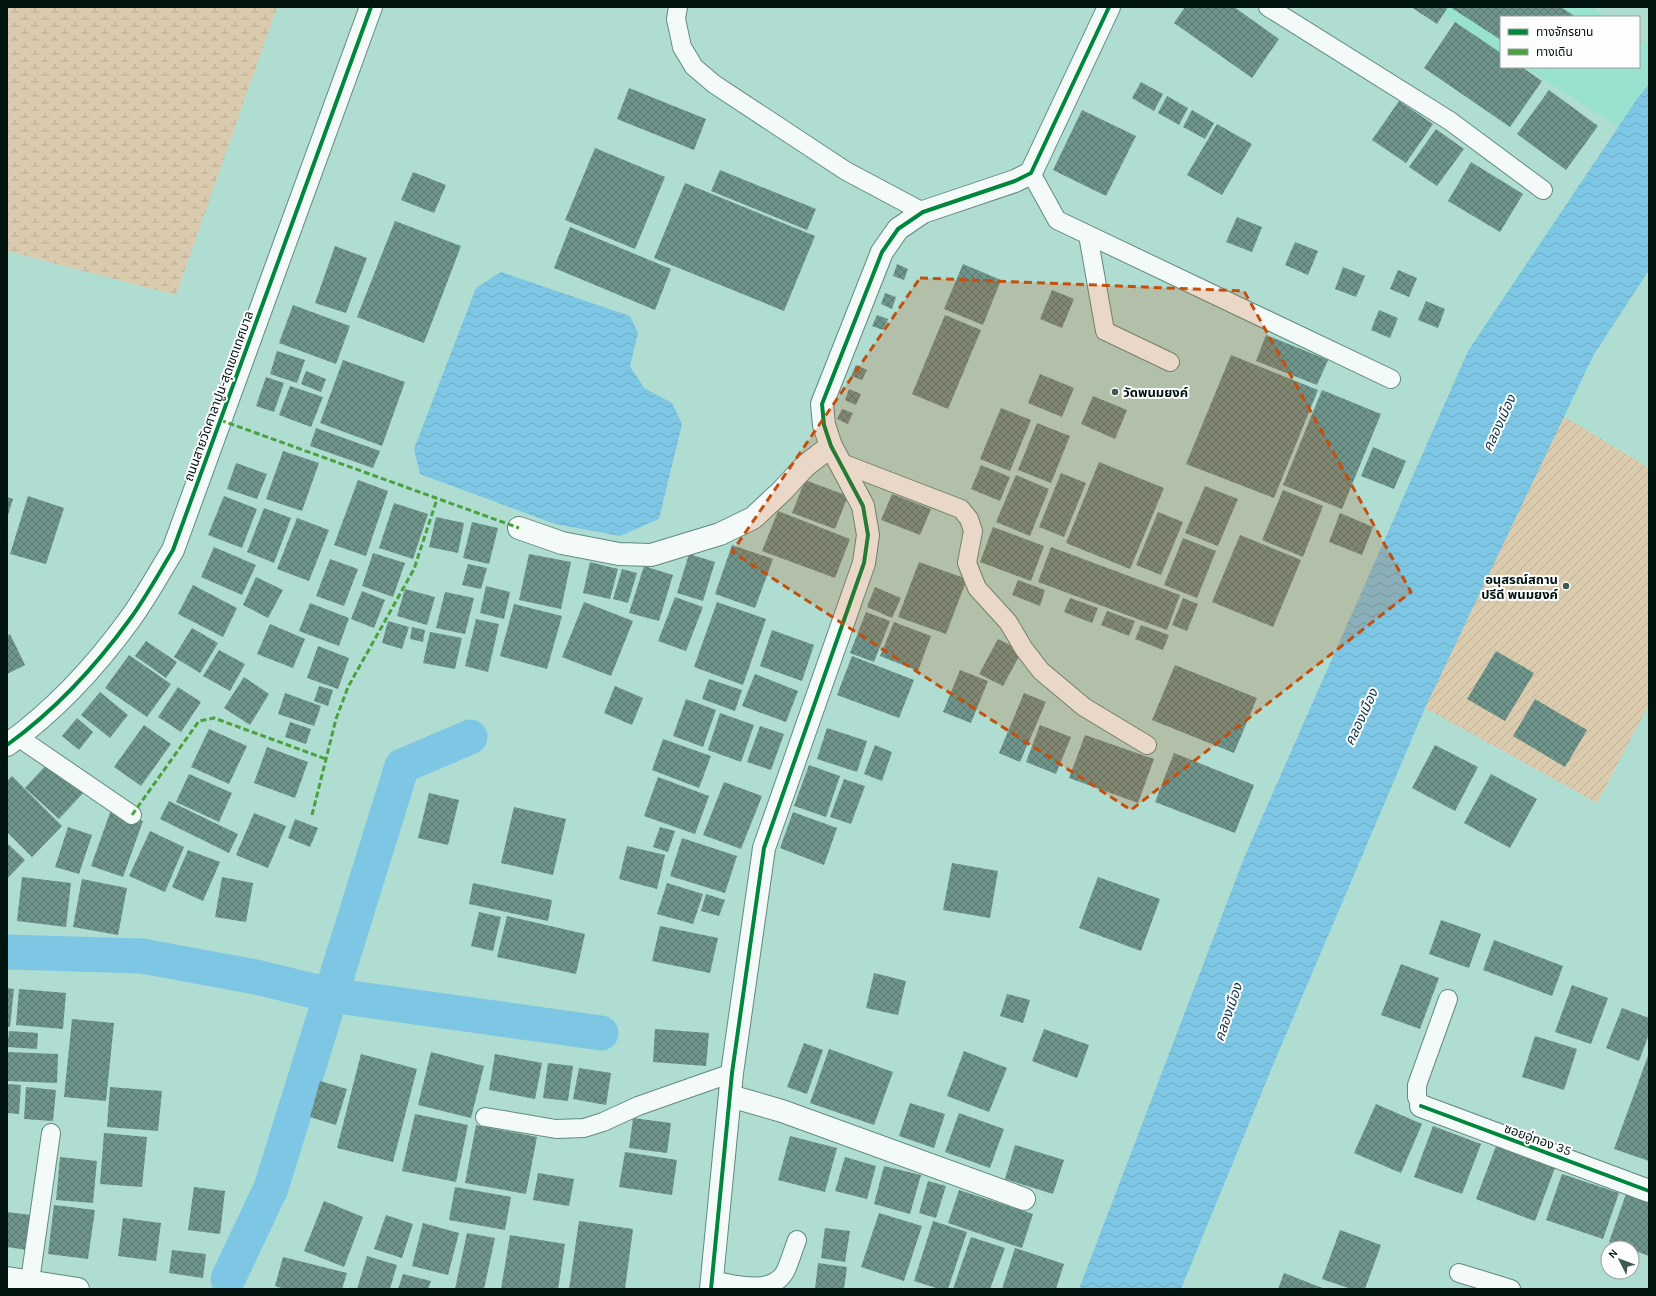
<svg xmlns="http://www.w3.org/2000/svg" width="1656" height="1296" font-family="Karla,'Noto Sans Thai',sans-serif">
  <style>
    .built { fill: #99e2cf }
    .wetland { fill: url(#wetland-marsh) }
    .garden { fill: url(#garden-furrows) }
    .water { fill: url(#water-waves) }
    .lines { fill: none; stroke-linecap: round; stroke-linejoin: round }
    .canal { stroke: #7dc7e5; stroke-width: 35 }
    .building { fill: url(#building-cross-hatch) }
    .lane-casing { stroke: #618a81; stroke-width: 20 }
    .street-casing { stroke: #618a81; stroke-width: 24 }
    .secondary-casing { stroke: #618a81; stroke-width: 24 }
    .lane { stroke: #f3faf8; stroke-width: 18 }
    .street { stroke: #f3faf8; stroke-width: 22 }
    .secondary { stroke: #f3faf8; stroke-width: 22 }
    .quiet { stroke: #4ba03f; stroke-width: 3; stroke-dasharray: 6 3; stroke-linecap: butt }
    .cycleway-casing { stroke: #fdfdfd; stroke-width: 6 }
    .cycleway { stroke: #00873e; stroke-width: 4 }
    .marked { fill: #c54f0c; fill-opacity: 0.2; stroke: #c54f0c; stroke-width: 3; stroke-dasharray: 8 5; stroke-linejoin: round }
    .poi-dot { fill: #3d5a53; stroke: #fdfdfd; stroke-width: 1.5 }
    .labels { text-anchor: middle; stroke-width: 4; stroke-linejoin: round; paint-order: stroke }
    .poi-label { font-size: 13px; font-weight: bold; fill: #00140f; stroke: #fdfdfd; text-anchor: start }
    .street-label { font-size: 13px; fill: #00140f; stroke: #fdfdfd }
    .water-label { font-size: 14px; font-style: italic; fill: #0d3447; stroke: #fdfdfd }
  </style>
  <defs>
    <pattern id="wetland-marsh" width="20" height="14" patternUnits="userSpaceOnUse"><rect width="20" height="14" fill="#dacbae"/><path d="M1 5h8M5 5V1M11 12h8M15 12V8" fill="none" stroke="#b9ad94"/></pattern>
    <pattern id="garden-furrows" width="10" height="10" patternUnits="userSpaceOnUse"><rect width="10" height="10" fill="#dacbae"/><path d="M-1 1l2-2M0 10L10 0M9 11l2-2" fill="none" stroke="#b9ad94"/></pattern>
    <pattern id="water-waves" width="16" height="10" patternUnits="userSpaceOnUse"><rect width="16" height="10" fill="#7dc7e5"/><path d="M0 5q4-4 8 0t8 0" fill="none" stroke="#6aaac3"/></pattern>
    <pattern id="building-cross-hatch" width="8" height="8" patternUnits="userSpaceOnUse"><rect width="8" height="8" fill="#6e948b"/><path d="M0 0l8 8M0 8l8-8" fill="none" stroke="#587870"/></pattern>
  </defs>
  <rect width="100%" height="100%" fill="#afddd1"/>
  <path class="built" d="M1429,7H1591L1606,17H1501V53Z
    M1639,38L1649,45V84L1619,127L1524,67H1639Z"/>
  <path class="wetland" d="M7,7H277L176,295L7,251Z"/>
  <path class="garden" d="M1563,416L1649,468V704L1597,803L1425,708Z"/>
  <path class="water" d="M1649,84V270L1593,356L1425,708L1273,1065L1181,1289H1079L1244,858L1468,351L1637,99Z
    M501,272L630,316L638,333L630,366L644,388L672,403L682,424L659,519L620,536L555,524L420,474L414,449L476,288Z"/>
  <g class="lines">
    <path class="canal" d="M7,952L142,956L256,977L330,995L601,1033
      M228,1279L271,1188L402,766L470,737"/>
  </g>
  <path class="building" d="M1185,7H1234L1279,39L1252,78L1174,23Z
    M1411,7H1448L1437,24Z
    M1450,7H1561L1576,17H1501V40Z
    M1455,22L1501,53V67H1522L1542,81L1510,127L1424,68Z
    M1141,82L1163,94L1154,111L1132,98Z
    M629,88L706,119L694,150L617,119Z
    M1549,90L1598,126L1566,170L1517,134Z
    M1167,96L1188,108L1179,125L1158,113Z
    M1399,101L1433,124L1406,163L1372,140Z
    M1082,110L1136,136L1106,196L1053,170Z
    M1192,110L1214,123L1205,139L1183,127Z
    M1217,124L1252,144L1222,195L1187,175Z
    M1436,129L1464,149L1437,186L1409,167Z
    M595,148L665,177L635,249L565,220Z
    M1471,162L1523,194L1500,232L1448,201Z
    M720,170L816,209L807,230L711,191Z
    M413,172L446,185L434,213L401,200Z
    M685,183L815,236L784,311L654,258Z
    M1237,217L1262,227L1252,252L1226,242Z
    M395,221L461,246L424,343L357,317Z
    M570,227L671,269L655,310L554,268Z
    M1295,242L1318,251L1308,275L1285,265Z
    M335,246L367,258L346,313L315,303Z
    M897,264L908,269L904,280L893,276Z
    M963,264L1001,280L983,325L944,309Z
    M1343,267L1365,276L1356,297L1335,289Z
    M1398,270L1417,278L1409,297L1390,289Z
    M1052,290L1074,299L1062,328L1040,319Z
    M885,293L896,297L892,309L881,304Z
    M1426,301L1445,309L1438,328L1418,320Z
    M293,305L350,326L336,364L279,343Z
    M1379,310L1398,318L1390,338L1371,330Z
    M877,315L888,319L883,330L872,326Z
    M945,315L981,330L948,409L912,394Z
    M1266,335L1328,360L1317,385L1256,361Z
    M277,351L305,360L297,383L270,374Z
    M1231,355L1318,390L1274,498L1186,464Z
    M343,360L405,382L382,446L320,423Z
    M856,365L867,370L862,380L851,376Z
    M306,371L326,379L321,392L301,384Z
    M1040,374L1074,388L1062,417L1028,403Z
    M266,377L284,383L274,412L256,406Z
    M290,386L323,397L311,427L279,415Z
    M849,389L861,394L856,405L845,400Z
    M1322,390L1381,414L1342,509L1283,485Z
    M1093,396L1127,410L1115,439L1081,424Z
    M1001,408L1031,420L1010,471L980,459Z
    M842,409L853,413L848,424L837,419Z
    M1037,423L1070,436L1051,483L1018,470Z
    M316,428L380,451L373,468L310,446Z
    M1373,447L1406,461L1394,489L1361,476Z
    M283,451L319,463L302,511L266,499Z
    M1099,462L1164,488L1130,569L1066,543Z
    M236,463L267,474L257,499L227,489Z
    M981,465L1010,477L1000,501L971,489Z
    M1061,473L1086,483L1064,537L1039,527Z
    M1016,475L1049,489L1030,536L996,522Z
    M358,480L388,491L366,556L334,545Z
    M805,480L848,496L835,529L792,513Z
    M1205,486L1238,499L1218,546L1185,533Z
    M1283,490L1323,506L1303,557L1262,540Z
    M892,494L931,509L920,535L881,520Z
    M28,496L64,508L46,564L10,554Z
    M224,496L257,509L242,548L208,535Z
    M7,497L13,499L7,518Z
    M394,503L428,514L413,559L379,548Z
    M264,508L291,518L274,563L247,552Z
    M778,511L850,539L835,578L762,551Z
    M1158,512L1183,522L1161,575L1136,565Z
    M1340,513L1373,527L1362,555L1329,542Z
    M436,517L464,523L458,553L429,547Z
    M297,518L329,530L309,581L277,569Z
    M472,522L498,528L489,564L463,558Z
    M993,527L1044,546L1031,581L980,562Z
    M1240,535L1301,560L1273,627L1212,602Z
    M1183,538L1216,551L1197,598L1164,585Z
    M732,545L773,559L755,608L715,594Z
    M214,547L256,565L242,595L201,577Z
    M1051,547L1180,595L1167,630L1038,582Z
    M373,553L405,563L393,597L362,586Z
    M529,554L571,562L561,609L519,600Z
    M689,554L715,562L703,601L677,593Z
    M330,559L358,569L344,606L316,596Z
    M590,562L618,569L610,599L583,593Z
    M919,562L967,579L946,634L898,617Z
    M468,564L487,568L481,589L462,585Z
    M644,566L673,575L659,621L629,613Z
    M622,569L637,573L628,603L613,599Z
    M256,577L283,590L268,618L243,605Z
    M1018,580L1045,590L1040,606L1012,595Z
    M193,585L237,608L223,637L178,614Z
    M486,586L510,592L504,619L480,613Z
    M875,587L901,598L892,618L867,607Z
    M405,589L435,597L427,625L397,616Z
    M362,591L385,600L374,628L351,619Z
    M445,592L474,598L465,634L436,628Z
    M675,597L703,607L686,651L658,641Z
    M1070,598L1098,608L1092,623L1064,612Z
    M1183,598L1198,604L1187,631L1172,625Z
    M584,602L633,621L611,676L562,657Z
    M717,602L766,619L743,685L694,667Z
    M310,603L349,618L339,646L299,631Z
    M514,604L562,616L547,669L500,656Z
    M1107,611L1135,621L1129,636L1101,625Z
    M866,612L890,621L874,662L850,653Z
    M476,619L499,624L488,672L465,666Z
    M388,621L409,627L402,649L382,643Z
    M894,622L931,636L918,671L880,656Z
    M270,624L305,639L293,668L257,654Z
    M1141,625L1169,635L1163,650L1135,639Z
    M412,627L425,630L423,642L410,639Z
    M192,628L218,643L200,673L174,657Z
    M772,630L814,645L802,681L760,666Z
    M430,632L462,638L455,669L423,663Z
    M10,634L25,665L7,674V636Z
    M998,639L1022,651L1003,686L979,674Z
    M146,641L177,662L166,678L135,656Z
    M318,646L349,658L338,689L307,678Z
    M219,650L245,664L230,691L203,676Z
    M1496,651L1534,673L1505,721L1467,699Z
    M129,655L171,684L147,717L105,688Z
    M852,656L914,680L899,718L837,695Z
    M1175,665L1257,698L1234,753L1152,720Z
    M960,670L988,681L971,723L943,712Z
    M755,674L798,691L786,722L742,706Z
    M244,677L269,694L250,725L224,708Z
    M709,679L742,690L735,711L702,699Z
    M319,686L333,690L328,706L314,701Z
    M615,686L643,698L632,725L604,713Z
    M178,687L201,702L181,732L158,717Z
    M100,692L128,715L110,738L81,715Z
    M285,693L321,706L314,726L278,714Z
    M1024,693L1046,702L1020,762L999,753Z
    M686,699L716,710L703,747L673,736Z
    M1535,699L1587,730L1565,767L1513,736Z
    M720,713L754,725L741,762L708,750Z
    M77,718L93,732L79,750L62,736Z
    M290,722L311,729L306,744L285,737Z
    M144,725L171,744L141,786L114,767Z
    M1040,725L1071,737L1056,774L1026,762Z
    M760,726L784,734L771,770L747,762Z
    M827,728L867,741L857,772L817,759Z
    M209,729L247,746L229,784L191,767Z
    M1085,735L1154,759L1138,803L1069,778Z
    M663,739L711,756L699,788L652,770Z
    M875,745L892,752L882,781L864,774Z
    M1435,745L1478,767L1455,811L1412,788Z
    M267,747L308,762L295,798L254,783Z
    M1174,753L1254,785L1235,833L1155,802Z
    M50,761L84,792L59,819L25,788Z
    M809,765L840,776L826,817L794,806Z
    M189,774L232,793L219,822L176,802Z
    M1491,774L1537,799L1510,848L1464,823Z
    M12,776L62,826L32,857L7,832V781Z
    M658,777L709,796L695,834L644,816Z
    M844,779L865,786L851,824L830,817Z
    M724,782L762,796L741,849L703,835Z
    M429,793L459,800L448,845L418,838Z
    M169,801L238,834L229,853L160,819Z
    M514,807L566,819L553,875L501,863Z
    M111,810L143,821L123,877L91,866Z
    M793,812L837,828L824,865L780,848Z
    M254,813L286,826L268,868L236,855Z
    M295,819L318,828L310,847L288,838Z
    M68,827L92,835L79,874L55,867Z
    M660,827L675,831L668,852L653,847Z
    M150,831L184,847L165,892L129,876Z
    M682,838L737,856L725,893L670,876Z
    M7,843L25,860L7,879Z
    M627,846L665,855L657,889L619,879Z
    M188,850L220,862L203,901L172,887Z
    M952,863L998,871L990,918L943,910Z
    M22,877L71,883L66,927L17,921Z
    M222,877L253,883L246,922L215,917Z
    M1098,877L1160,899L1141,951L1079,928Z
    M82,879L127,888L118,935L73,927Z
    M473,883L552,900L548,921L469,904Z
    M667,883L703,894L693,924L657,914Z
    M706,894L725,900L719,916L701,911Z
    M479,912L501,917L493,951L471,946Z
    M507,916L585,934L576,974L497,957Z
    M1441,920L1481,934L1469,968L1429,954Z
    M660,926L718,938L710,973L652,961Z
    M1494,940L1563,966L1552,996L1483,970Z
    M1401,964L1439,978L1420,1029L1381,1015Z
    M874,973L906,981L898,1015L866,1008Z
    M1572,985L1608,998L1591,1044L1555,1032Z
    M7,988L14,989L10,1027H7Z
    M19,989L66,993L63,1029L16,1025Z
    M1007,994L1030,1000L1023,1023L1000,1016Z
    M1622,1008L1649,1018V1034L1639,1061L1606,1048Z
    M72,1019L114,1023L106,1101L64,1097Z
    M655,1029L709,1033L706,1066L653,1062Z
    M1044,1029L1089,1045L1077,1078L1032,1061Z
    M9,1031L38,1033L37,1049L7,1047Z
    M1535,1036L1577,1049L1564,1090L1522,1077Z
    M804,1043L823,1050L807,1094L787,1087Z
    M829,1049L893,1072L874,1125L810,1103Z
    M964,1051L1007,1068L989,1112L947,1096Z
    M7,1052L58,1054L57,1083L7,1081Z
    M431,1052L484,1066L471,1118L418,1105Z
    M1649,1053V1161L1614,1149Z
    M361,1054L417,1069L393,1162L337,1148Z
    M495,1054L542,1063L535,1099L489,1090Z
    M548,1063L573,1066L568,1101L543,1098Z
    M579,1068L611,1073L606,1105L573,1099Z
    M320,1081L347,1089L336,1125L310,1117Z
    M7,1084L21,1085L19,1114L7,1113Z
    M26,1087L56,1090L53,1121L24,1119Z
    M110,1087L162,1091L158,1131L107,1127Z
    M910,1103L945,1114L934,1148L899,1136Z
    M1376,1104L1422,1124L1401,1173L1354,1153Z
    M959,1113L1004,1129L990,1168L945,1152Z
    M415,1114L468,1125L456,1182L402,1171Z
    M633,1118L671,1123L667,1153L629,1148Z
    M476,1125L537,1137L526,1194L465,1183Z
    M1433,1126L1481,1144L1462,1194L1414,1177Z
    M104,1133L147,1137L142,1187L100,1184Z
    M790,1136L837,1148L825,1192L778,1180Z
    M1015,1145L1064,1160L1053,1194L1005,1179Z
    M1496,1146L1555,1168L1535,1221L1476,1199Z
    M625,1152L677,1160L672,1195L619,1187Z
    M60,1157L97,1161L93,1203L56,1200Z
    M845,1157L876,1166L867,1199L835,1191Z
    M884,1166L921,1175L910,1214L874,1204Z
    M538,1173L574,1179L569,1206L533,1200Z
    M1562,1174L1619,1193L1603,1239L1546,1220Z
    M928,1181L946,1186L936,1218L919,1213Z
    M194,1187L225,1191L220,1234L188,1230Z
    M455,1187L511,1197L505,1230L449,1220Z
    M959,1190L1033,1214L1022,1248L948,1223Z
    M1626,1194L1649,1202V1256L1632,1250V1248H1627L1609,1242Z
    M324,1201L363,1217L344,1267L304,1251Z
    M54,1205L95,1210L88,1259L48,1254Z
    M7,1212L31,1215L27,1250L7,1247Z
    M879,1213L922,1226L904,1281L861,1267Z
    M386,1215L413,1224L402,1258L374,1249Z
    M123,1218L161,1223L156,1261L118,1256Z
    M579,1221L633,1229L625,1289H569Z
    M933,1221L967,1232L948,1289H939L914,1281Z
    M423,1223L459,1233L448,1275L412,1266Z
    M825,1228L850,1231L845,1262L821,1258Z
    M1340,1230L1381,1245L1365,1289H1351L1322,1279Z
    M467,1233L495,1238L484,1289H455Z
    M510,1235L565,1244L558,1289H501Z
    M971,1237L1005,1248L990,1289H953Z
    M1015,1248L1064,1264L1056,1289H1002Z
    M172,1250L206,1254L203,1278L169,1273Z
    M367,1256L397,1265L390,1289H357Z
    M283,1257L347,1273L342,1289H285L275,1286Z
    M818,1263L847,1267L844,1289H815Z
    M1284,1273L1325,1289H1278Z
    M403,1274L431,1281L428,1289H398Z"/>
  <g class="lines">
    <g class="lane-casing">
      <path id="lane" d="M678,7L676,19L682,47L694,67L714,84L846,171L923,212
        M1268,7L1450,121L1543,190
        M1031,173L1057,220L1391,379
        M1088,235L1105,331L1170,362
        M839,462L961,509L969,519L973,531L967,563L977,588L1008,622L1024,649L1041,671L1084,707L1147,745
        M18,737L132,815
        M1421,1106L1417,1097V1085L1448,999
        M485,1117L556,1129L584,1128L603,1122L638,1106L732,1073
        M1459,1273L1511,1289
        M711,1280C734,1284 771,1296 785,1272C790,1262 793,1250 797,1240
        M30,1281L51,1133"/>
    </g>
    <g class="street-casing">
      <path id="street" d="M519,528L562,543L619,554L651,555L720,534L753,518L782,491L805,466L831,446
        M730,1096L782,1111L1024,1199
        M1421,1106L1649,1191
        M7,1278L78,1289
        M711,1289L732,1073L764,848L864,563L868,535L863,506L831,446L824,425L822,404L882,252L898,229L923,212L1015,181L1031,173L1109,7"/>
    </g>
    <g class="secondary-casing">
      <path id="secondary" d="M7,745C54,711 96,666 130,619C146,597 159,573 173,550L371,7"/>
    </g>
    <use href="#lane" class="lane"/>
    <use href="#street" class="street"/>
    <use href="#secondary" class="secondary"/>
    <path class="quiet" d="M220,420L519,528
      M132,815L199,721L214,718L326,759
      M312,815L336,719L348,687L414,569L437,499"/>
    <g class="cycleway-casing">
      <path id="cycleway" d="M7,745C54,711 96,666 130,619C146,597 159,573 173,550L371,7
        M1421,1106L1649,1191
        M711,1289L732,1073L764,848L864,563L868,535L863,506L831,446L824,425L822,404L882,252L898,229L923,212L1015,181L1031,173L1109,7"/>
    </g>
    <use href="#cycleway" class="cycleway"/>
  </g>
  <path class="marked" d="M920,278L1244,291L1411,592L1131,810L732,552Z"/>
  <g class="poi-dot">
    <circle cx="1115" cy="392" r="4"/>
    <circle cx="1566" cy="586" r="4"/>
  </g>
  <g class="labels">
    <g class="poi-label">
      <text x="1123" y="397">วัดพนมยงค์</text>
      <text x="1558" y="584" text-anchor="end">อนุสรณ์สถาน<tspan x="1558" dy="15">ปรีดี พนมยงค์</tspan></text>
    </g>
    <g class="street-label">
      <text transform="translate(218 396) rotate(-70)" y="5">ถนนสายวัดศาลาปูน-สุดเขตเทศบาล</text>
      <text transform="translate(1538 1139) rotate(20)" y="5">ซอยอู่ทอง 35</text>
    </g>
    <g class="water-label">
      <text transform="translate(1499 423) rotate(-65)" y="5">คลองเมือง</text>
      <text transform="translate(1361 717) rotate(-65)" y="5">คลองเมือง</text>
      <text transform="translate(1228 1012) rotate(-71)" y="5">คลองเมือง</text>
    </g>
  </g>
  <rect width="1656" height="1296" fill="none" stroke="#00140f" stroke-width="16"/>
  <rect x="1500" y="16" width="140" height="52" fill="#fdfdfd" stroke="#98a09e"/>
  <rect x="1508" y="29" width="20" height="6" fill="#00873e" stroke="#98a09e"/>
  <text x="1536" y="36" font-size="12" fill="#00140f">ทางจักรยาน</text>
  <rect x="1508" y="49" width="20" height="6" fill="#4ba03f" stroke="#98a09e"/>
  <text x="1536" y="56" font-size="12" fill="#00140f">ทางเดิน</text>
  <g transform="translate(1620 1260) rotate(312)"><circle r="19" fill="#fdfdfd" stroke="#98a09e"/>
  <path d="M0-3L7 15L0 10L-7 15Z" fill="#3d5a53"/>
  <text y="-6" font-size="11" font-weight="bold" text-anchor="middle" fill="#00140f">N</text>
  </g>
</svg>
